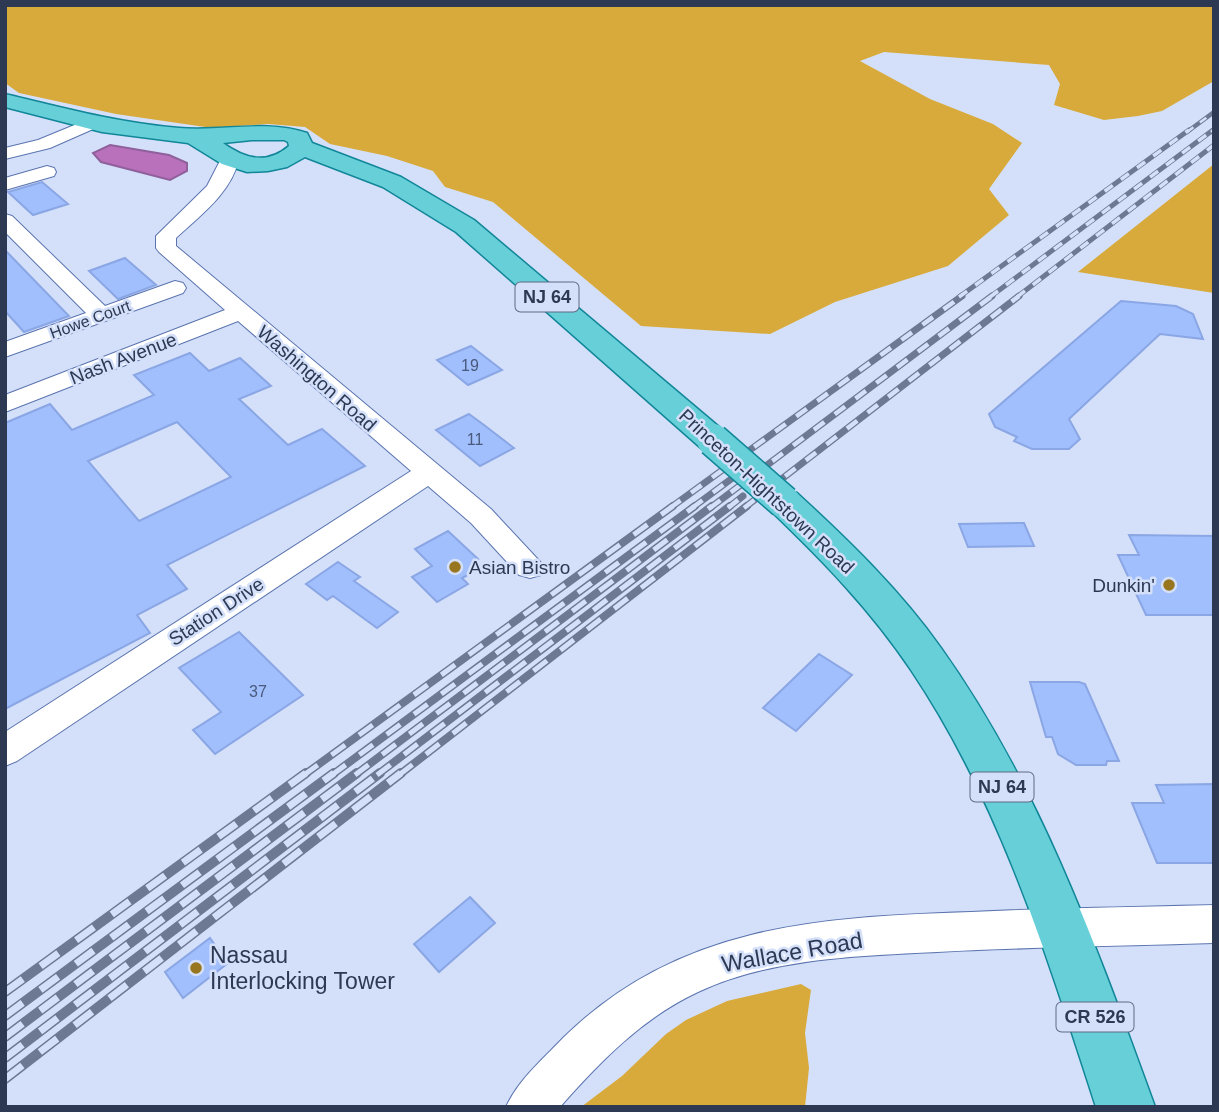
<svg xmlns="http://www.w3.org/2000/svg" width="1219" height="1112" font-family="Arial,sans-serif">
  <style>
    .forest { fill: #d8aa3b }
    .water { fill: #b971bc; stroke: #8f609c; stroke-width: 2 }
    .building { fill: #a1befd; stroke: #8aa6e4; stroke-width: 2; fill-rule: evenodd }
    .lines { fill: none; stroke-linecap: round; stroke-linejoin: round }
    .minor-casing { stroke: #5b74af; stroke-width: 2 }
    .major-casing { stroke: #118698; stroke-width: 3 }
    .minor { fill: #fff; fill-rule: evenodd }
    .major { fill: #67cfd8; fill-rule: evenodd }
    .rail-far4-casing { stroke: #6d7992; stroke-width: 4.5 }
    .rail-far3-casing { stroke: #6d7992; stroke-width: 5 }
    .rail-far2-casing { stroke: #6d7992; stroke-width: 7 }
    .rail-far1-casing { stroke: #6d7992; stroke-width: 8 }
    .rail-casing { stroke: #6d7992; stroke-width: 10 }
    .rail-far4 { stroke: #d4e0fa; stroke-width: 2.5; stroke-dasharray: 8; stroke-linecap: butt }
    .rail-far3 { stroke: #d4e0fa; stroke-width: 3.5; stroke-dasharray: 10; stroke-linecap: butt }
    .rail-far2 { stroke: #d4e0fa; stroke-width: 4.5; stroke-dasharray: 13; stroke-linecap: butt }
    .rail-far1 { stroke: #d4e0fa; stroke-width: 5; stroke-dasharray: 17; stroke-linecap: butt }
    .rail { stroke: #d4e0fa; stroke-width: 7; stroke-dasharray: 22; stroke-linecap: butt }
    .major-bridge-casing { stroke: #118698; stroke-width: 35; stroke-linecap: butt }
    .major-bridge { stroke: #67cfd8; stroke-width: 32 }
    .poi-dot { fill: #98751f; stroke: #d4e0fa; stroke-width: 2.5 }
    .labels { text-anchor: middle; stroke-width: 5; stroke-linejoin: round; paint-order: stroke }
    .far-street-label { font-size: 16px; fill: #2d3952; stroke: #d4e0fa }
    .number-label { font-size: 16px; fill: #4a5a7d }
    .shield { fill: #d4e0fa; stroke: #5f6b84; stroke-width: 2 }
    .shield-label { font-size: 18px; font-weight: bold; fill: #2d3952 }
    .street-label { font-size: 19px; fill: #2d3952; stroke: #d4e0fa }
    .poi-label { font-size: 19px; fill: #2d3952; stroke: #d4e0fa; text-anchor: start }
    .near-street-label { font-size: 23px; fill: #2d3952; stroke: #d4e0fa }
    .near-poi-label { font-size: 23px; fill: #2d3952; stroke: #d4e0fa; text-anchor: start }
  </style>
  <rect width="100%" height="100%" fill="#d4e0fa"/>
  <path class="forest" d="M5,5H1214V81L1162,111L1138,116L1104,120L1054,105L1060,84L1049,65L884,52L860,61L930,99L993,124L1022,143L989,189L1009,215L948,266L835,302L770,334L641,326L493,202L445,187L433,171L387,156L330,144L305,127L268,124L212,128L116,114L19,93L5,83Z
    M1214,164V293L1078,272Z
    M801,984L811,990L805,1033L809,1068L805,1107H581L622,1076L666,1034L686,1020L727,1001Z"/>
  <path class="water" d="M110,145L169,155L187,163V171L170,180L101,162L93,153Z"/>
  <path class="building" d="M42,182L68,204L33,215L8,192Z
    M5,250L69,316L24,332L5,311Z
    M125,258L156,285L118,299L89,271Z
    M1121,301L1176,306L1193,314L1203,339L1160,334L1069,419L1080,439L1069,449H1032L1014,441L1017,437L995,427L989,414Z
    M471,346L502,370L468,385L437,360Z
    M190,353L209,371L240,358L271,386L239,399L288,445L322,429L365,466L167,565L187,589L137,615L150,633L5,709V423L50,404L72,430L154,395L134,375ZM177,422L231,477L139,521L88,461Z
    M469,414L484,425L514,448L480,466L436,430Z
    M1024,523L1034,546L968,547L959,524Z
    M448,531L478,559L474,561L481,568L462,578L468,584L437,602L412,577L432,566L415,549Z
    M1129,535L1214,536V615H1146L1118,555H1139Z
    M338,562L360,577L354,581L398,612L377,628L333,596L327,600L306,584Z
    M239,632L303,695L215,754L193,730L221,712L179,668Z
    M819,654L852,675L796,731L763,708Z
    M1030,682H1079L1085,684L1119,761H1107L1106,765H1076L1058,754L1052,737H1046Z
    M1214,784V863H1157L1132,803H1164L1156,785Z
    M470,897L495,923L439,972L414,944Z
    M210,938L228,963L183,998L165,972Z"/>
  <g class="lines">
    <g class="minor-casing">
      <path id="minor" d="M94,117L103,122L100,126L50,148L5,159V148L38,140Z
        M230,153L239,159C231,193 201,215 176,238V246L491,509L545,567L541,575L530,578L519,575L471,523L428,486L17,761L5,766V732L411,471L238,321L5,412V395L225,310L159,252L156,248V236L207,186L223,155Z
        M47,166L54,168L56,172L54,176L5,190V178Z
        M5,214L12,216L105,306L175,281L183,283L186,288L183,293L5,357V342L86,313L5,232Z
        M1214,905V943C1122,946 1030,947 937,952C859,956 770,958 698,992C642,1018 600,1062 560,1107H506C518,1080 543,1059 563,1038C678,925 818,917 971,912C1052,908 1133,907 1214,905Z"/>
    </g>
    <g class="major-casing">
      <path id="major" d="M5,94C63,108 119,123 179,128C222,132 265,119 307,133L312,143L401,177L474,220L725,432L730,440L725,448L713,451L701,448L456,232L383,187L305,157L287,167L268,171L247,172L222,164L188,143L102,132L5,107ZM252,140H284L288,142L289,146C267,165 245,159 223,143Z
        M784,490L797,493C849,541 900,590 941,648C1040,787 1097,948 1155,1107H1096C1047,956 1000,802 911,670C871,610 822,560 771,511L766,502L771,493Z"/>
    </g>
    <use href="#minor" class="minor"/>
    <use href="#major" class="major"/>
    <g class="rail-far4-casing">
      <path id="rail-far4" d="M1187,132L1214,112
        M1211,132L1214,129"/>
    </g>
    <g class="rail-far3-casing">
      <path id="rail-far3" d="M959,297L1189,130
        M990,297L1213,130
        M1017,297L1214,145"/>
    </g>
    <g class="rail-far2-casing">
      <path id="rail-far2" d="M670,508L962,296
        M692,508L750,465
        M710,508L992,296
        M728,508L743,496
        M744,508L1019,296"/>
    </g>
    <g class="rail-far1-casing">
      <path id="rail-far1" d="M304,775L673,506
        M332,775L695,506
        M355,775L712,506
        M377,775L730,506
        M399,775L747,506"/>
    </g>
    <g class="rail-casing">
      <path id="rail" d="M5,992L306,773
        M5,1016L334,773
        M5,1037L357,773
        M5,1058L380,773
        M5,1079L401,773"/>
    </g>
    <use href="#rail-far4" class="rail-far4"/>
    <use href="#rail-far3" class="rail-far3"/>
    <use href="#rail-far2" class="rail-far2"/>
    <use href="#rail-far1" class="rail-far1"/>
    <use href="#rail" class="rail"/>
    <g class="major-bridge-casing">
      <path id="major-bridge" d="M713,440L784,502"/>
    </g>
    <use href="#major-bridge" class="major-bridge"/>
  </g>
  <g class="poi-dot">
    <circle cx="455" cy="567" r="7"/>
    <circle cx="1169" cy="585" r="7"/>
    <circle cx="196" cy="968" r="7"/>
  </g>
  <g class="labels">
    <g class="far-street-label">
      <text transform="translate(90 319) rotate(-20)" y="6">Howe Court</text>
    </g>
    <g class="number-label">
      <text x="470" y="371">19</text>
      <text x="475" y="445">11</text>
      <text x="258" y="697">37</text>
    </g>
    <g class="shield">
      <rect x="515.5" y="282.5" width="63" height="29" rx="5"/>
      <rect x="970.5" y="772.5" width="63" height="29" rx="5"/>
      <rect x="1056.5" y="1002.5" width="77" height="29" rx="5"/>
    </g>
    <g class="shield-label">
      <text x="547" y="303">NJ 64</text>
      <text x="1002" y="793">NJ 64</text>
      <text x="1095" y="1023">CR 526</text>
    </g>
    <g class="street-label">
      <text transform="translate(123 358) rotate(-21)" y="7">Nash Avenue</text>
      <text transform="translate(317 378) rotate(41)" y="7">Washington Road</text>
      <text transform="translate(767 491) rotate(43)" y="7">Princeton-Hightstown Road</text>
      <text transform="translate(216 611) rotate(-33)" y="7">Station Drive</text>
    </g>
    <g class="poi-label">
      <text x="469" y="574">Asian Bistro</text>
      <text x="1155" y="592" text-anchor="end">Dunkin'</text>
    </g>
    <g class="near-street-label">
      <text transform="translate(792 952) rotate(-10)" y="8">Wallace Road</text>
    </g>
    <g class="near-poi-label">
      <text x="210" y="963">Nassau<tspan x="210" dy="26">Interlocking Tower</tspan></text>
    </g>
  </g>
  <rect width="1219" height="1112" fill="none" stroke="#2d3952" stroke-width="14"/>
</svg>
